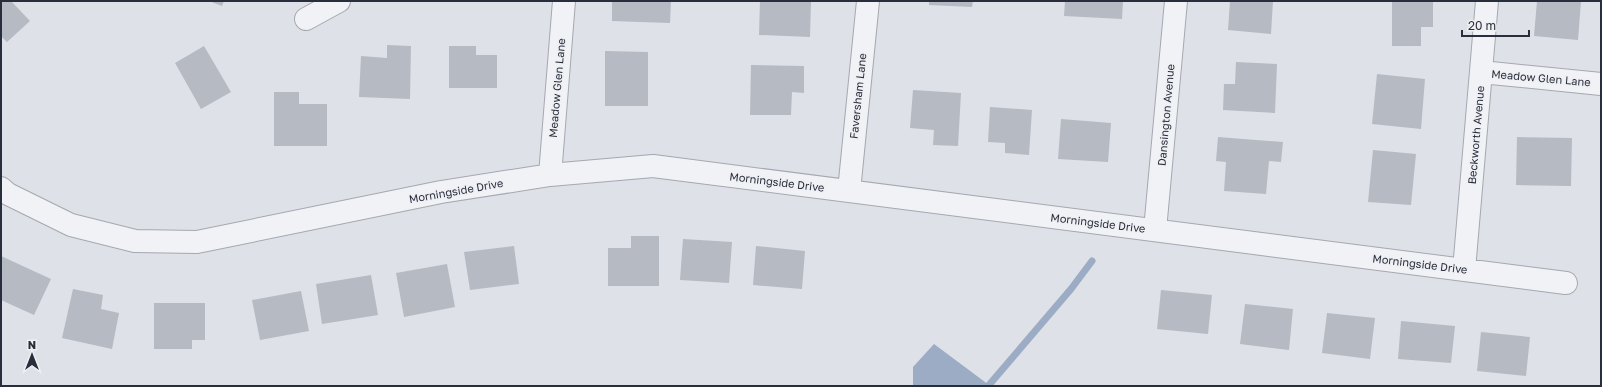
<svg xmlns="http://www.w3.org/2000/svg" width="1602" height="387" font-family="'Golos Text',sans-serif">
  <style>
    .water { fill: #9cacc4 }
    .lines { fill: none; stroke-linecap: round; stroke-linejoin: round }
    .stream { stroke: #9cacc4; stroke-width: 7 }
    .building { fill: #b6bac3 }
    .street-casing { stroke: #a4a8b0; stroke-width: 24 }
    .street { stroke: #f1f2f5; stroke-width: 22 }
    .labels { text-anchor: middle; stroke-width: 3; stroke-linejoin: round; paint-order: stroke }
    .street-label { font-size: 11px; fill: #292e3c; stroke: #eef0f4 }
  </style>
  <rect width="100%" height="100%" fill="#dee1e7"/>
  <path class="water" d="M934,344L989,385L991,386H913V367Z"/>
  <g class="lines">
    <path class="stream" d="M989,385L1071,289L1092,261"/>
  </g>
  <path class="building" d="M1,1H11L30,21L7,42L1,36Z
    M209,1H224L222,6Z
    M612,1H671L670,23L612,21Z
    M760,1H811L810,37L759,35Z
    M929,1H973L972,7L929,5Z
    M1065,1H1123L1122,19L1064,16Z
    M1230,1H1273L1271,34L1228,30Z
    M1392,1H1433V27H1421V46H1392Z
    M1537,1H1581L1578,40L1534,36Z
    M387,45L411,46L410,99L359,97L361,56L387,58Z
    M204,46L231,92L201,109L175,63Z
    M449,46H476V55H497V88H449Z
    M605,51L648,52V106H605Z
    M1236,62L1277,64L1275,113L1223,110L1224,84H1235Z
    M751,65L804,66V93L792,92L791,115H750Z
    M1377,74L1425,79L1421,129L1372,124Z
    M913,90L961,93L958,146L933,145L934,130L910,128Z
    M274,92H299V104H327V146H274Z
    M990,107L1032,110L1029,155L1005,153V143L988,142Z
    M1061,119L1111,123L1108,162L1058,159Z
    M1218,137L1283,142L1281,162L1269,161L1266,194L1224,191L1226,162L1216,161Z
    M1517,137L1572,138L1571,186L1516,185Z
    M1373,150L1416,154L1411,205L1368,202Z
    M631,236H659V286H608V248H631Z
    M683,239L732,242L729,283L680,280Z
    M514,246L519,284L470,290L464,252Z
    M756,246L805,251L802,289L753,285Z
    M1,256L51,279L34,315L1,300Z
    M447,264L455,307L404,317L396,273Z
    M371,275L378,315L322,324L316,284Z
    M73,289L103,295L101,309L119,313L112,349L62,338Z
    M1161,290L1212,295L1208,334L1157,329Z
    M301,291L309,331L260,340L252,300Z
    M154,303H205V340H192V349H154Z
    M1245,304L1293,309L1289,350L1240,344Z
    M1327,313L1375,318L1370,359L1322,353Z
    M1401,321L1455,326L1451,363L1398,359Z
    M1481,332L1530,337L1526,376L1477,371Z"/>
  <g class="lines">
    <g class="street-casing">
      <path id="street" d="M306,19L339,1
        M1481,72L1601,84
        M550,175L564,1
        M1,188L8,194L71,225L135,241L197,242L441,192L550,175L653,166L1566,283
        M849,191L868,1
        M1155,230L1176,1
        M1464,270L1487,1"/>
    </g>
    <use href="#street" class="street"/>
  </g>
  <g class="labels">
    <g class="street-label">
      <text transform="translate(1541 78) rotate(5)" y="4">Meadow Glen Lane</text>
      <text transform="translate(557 88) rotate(-85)" y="4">Meadow Glen Lane</text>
      <text transform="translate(858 96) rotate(-84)" y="4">Faversham Lane</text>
      <text transform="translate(1166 115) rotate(-85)" y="4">Dansington Avenue</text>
      <text transform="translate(1476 135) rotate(-85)" y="4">Beckworth Avenue</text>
      <text transform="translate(777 182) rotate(7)" y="4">Morningside Drive</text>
      <text transform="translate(456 191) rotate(-10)" y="4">Morningside Drive</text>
      <text transform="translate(1098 223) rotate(7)" y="4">Morningside Drive</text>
      <text transform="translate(1420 264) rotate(7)" y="4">Morningside Drive</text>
    </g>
  </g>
  <rect width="1602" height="387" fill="none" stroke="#292e3c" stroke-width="4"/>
  <g transform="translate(32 355)" stroke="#eef0f4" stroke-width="3" paint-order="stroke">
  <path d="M0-3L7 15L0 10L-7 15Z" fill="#292e3c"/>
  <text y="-6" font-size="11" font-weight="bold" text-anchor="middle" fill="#292e3c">N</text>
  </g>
  <path d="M1462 30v6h67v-6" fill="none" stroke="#292e3c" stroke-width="2"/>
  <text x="1468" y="30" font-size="12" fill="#292e3c" stroke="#eef0f4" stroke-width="3" paint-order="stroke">20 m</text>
</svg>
